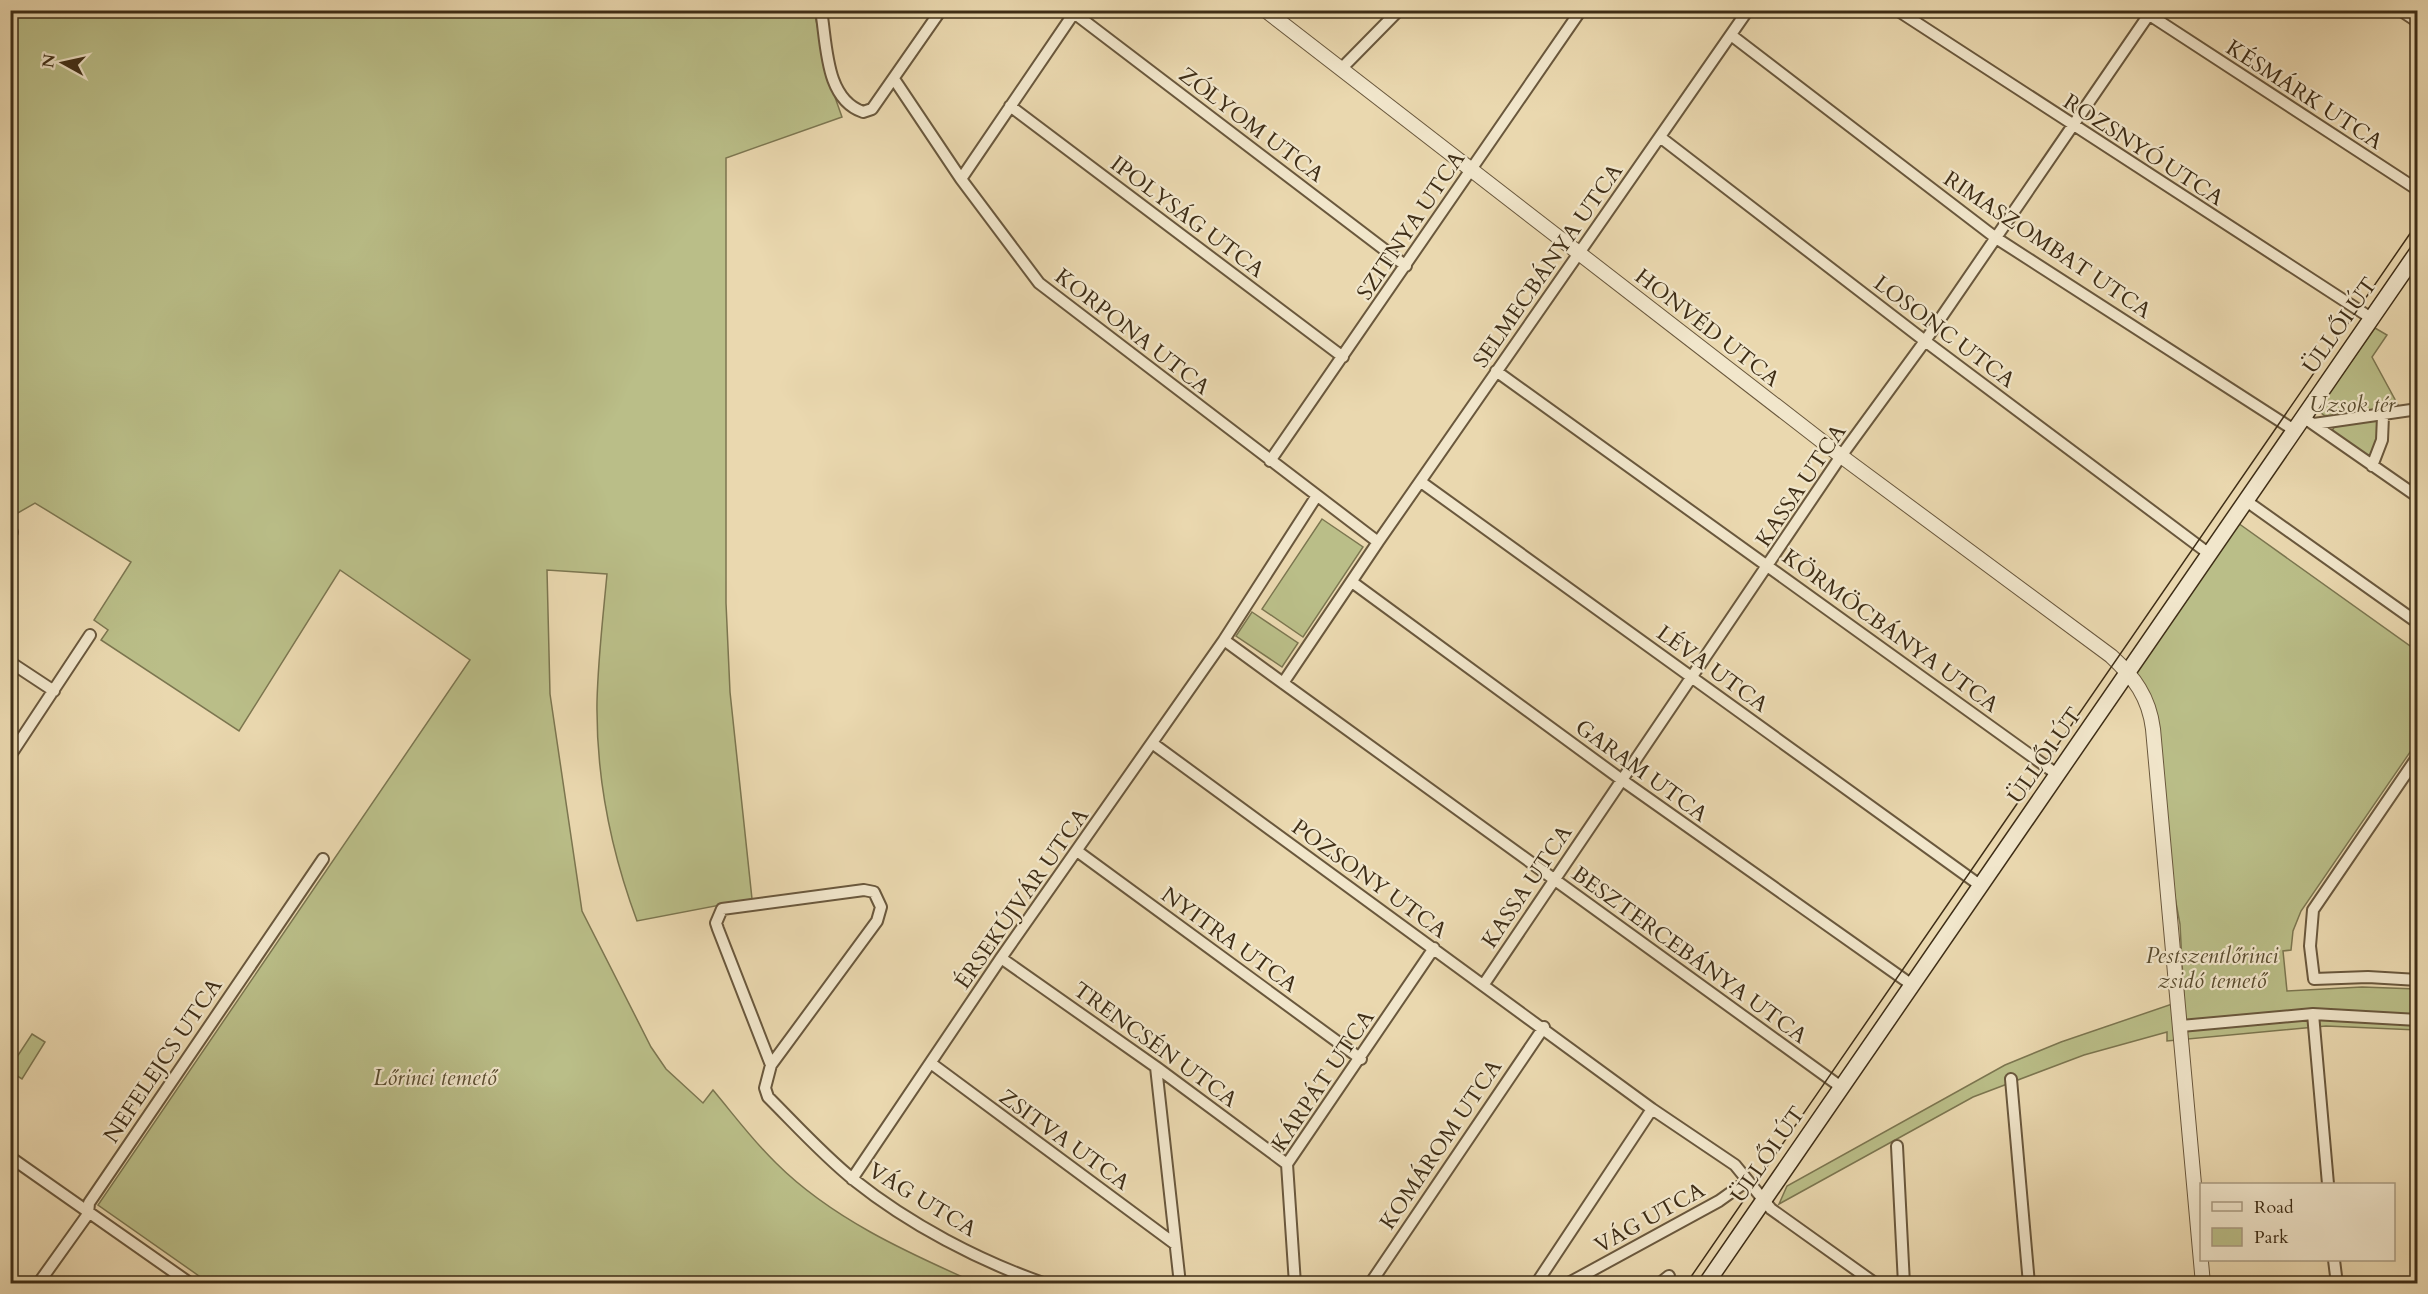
<svg xmlns="http://www.w3.org/2000/svg" width="2428" height="1294" font-family="Cardo,serif">
  <style>
    .green { fill: #babe88; stroke: #7c7650; stroke-width: 1.5 }
    .lines { fill: none; stroke-linecap: round; stroke-linejoin: round }
    .minor-casing { stroke: #6a583d; stroke-width: 14 }
    .tertiary-casing { stroke: #6a583d; stroke-width: 16 }
    .secondary-casing { stroke: #3f2e17; stroke-width: 18 }
    .minor { stroke: #f1e6cb; stroke-width: 10 }
    .tertiary { stroke: #f1e6cb; stroke-width: 14 }
    .secondary { stroke: #f1e6cb; stroke-width: 15 }
    .tram { stroke: #3f2e17; stroke-width: 1.5 }
    .labels { text-anchor: middle; stroke-width: 4.5; stroke-linejoin: round; paint-order: stroke }
    .street-label { font-size: 22px; fill: #3f2e17; stroke: #f1e6cb }
    .park-label { font-size: 22px; font-style: italic; fill: #584b2e; stroke: #f1e6cb }
  </style>
  <rect width="100%" height="100%" fill="#ead8af"/>
  <filter id="stains"><feTurbulence type="fractalNoise" baseFrequency=".00333" numOctaves="4"/><feColorMatrix values="0 0 0 0 .2 0 0 0 0 .09 0 0 0 0 .02 0 0 0 .5 -.17"/></filter>
  <radialGradient id="worn" r=".72"><stop offset=".6" stop-color="#630" stop-opacity="0"/><stop offset="1" stop-color="#630" stop-opacity=".3"/></radialGradient>
  <path class="green" d="M10,11H814L830,83L842,117L726,158V603L730,692L752,899L637,921C611,851 596,777 597,702C598,659 603,617 607,574L547,570L550,694L582,911L651,1047L666,1069L703,1103L713,1090C734,1115 753,1141 776,1163C831,1218 906,1252 976,1283H209L98,1205L470,660L340,570L239,731L101,640L108,630L94,620L131,562L35,503L11,517Z
    M2375,328L2387,335L2372,357L2398,405L2378,411L2377,446L2371,459L2332,431L2336,424L2317,410Z
    M1322,519L1363,547L1303,637L1262,609Z
    M2238,523L2417,651V742L2301,911L2293,931L2291,950L2283,951L2287,991L2362,987L2417,989V1030L2326,1026L2167,1041V1032L2084,1055L1973,1097L1779,1204L1787,1186L2005,1065L2061,1042L2184,1000L2180,924L2156,796L2149,723L2131,680Z
    M1252,612L1298,643L1282,667L1236,636Z
    M32,1034L45,1042L22,1079L11,1072V1066Z"/>
  <g class="lines">
    <g class="minor-casing">
      <path id="minor" d="M821,10C827,45 825,99 863,112L872,109L941,10
        M1897,10L2371,318
        M2142,10L2418,190
        M2400,10L2418,22
        M1074,13L1406,266
        M1731,35L1996,238L2294,430
        M1342,68L1399,10
        M894,79L961,179L1039,283L1378,542L1283,683L1224,640L1316,497
        M1010,106L1343,357
        M1660,137L1925,341L2208,553
        M961,179L1076,10
        M1496,371L2058,775
        M2303,417L2418,497
        M2314,424L2418,409
        M1270,461L1581,10
        M2372,466L2382,440L2383,416
        M1421,482L1981,886
        M2245,500L2418,623
        M10,534L12,532
        M1378,542L1748,10
        M1352,582L1622,780L1912,985
        M10,662L54,691
        M1283,683L1841,1087
        M1152,743L1652,1109L1735,1165L1771,1209L1876,1284
        M10,756L90,635
        M2418,756L2313,910L2310,946L2314,979L2368,977L2418,980
        M1077,851L1361,1059
        M1001,958L1156,1067L1287,1164
        M1484,984L1841,456L1925,341L2152,10
        M2313,1014L2328,1184
        M2181,1026L2313,1014L2418,1020
        M932,1064L1175,1244
        M771,1065L718,929L716,923L722,909L864,890L874,892L881,907L877,921L771,1065L765,1088L768,1097C796,1125 823,1155 854,1180C909,1224 979,1261 1046,1284
        M1156,1067L1180,1284
        M2011,1079L2029,1284
        M1897,1146L1904,1284
        M10,1157L191,1284
        M852,1179L1001,958L1224,640
        M2334,1260L2337,1284
        M38,1284L88,1214L89,1203L323,859
        M1295,1284L1287,1164L1434,948
        M1370,1284L1544,1027
        M1536,1284L1652,1109
        M1567,1284L1719,1201L1747,1181
        M1659,1284L1669,1276"/>
    </g>
    <g class="tertiary-casing">
      <path id="tertiary" d="M1265,10L1841,456L2111,656C2134,677 2149,697 2153,729L2203,1284"/>
    </g>
    <g class="secondary-casing">
      <path id="secondary" d="M1706,1284L2418,251"/>
    </g>
    <use href="#minor" class="minor"/>
    <use href="#tertiary" class="tertiary"/>
    <use href="#secondary" class="secondary"/>
    <path class="tram" d="M1686,1284L2418,222"/>
  </g>
  <g class="labels">
    <g class="street-label">
      <text transform="translate(2305 94) rotate(33)" y="8">KÉSMÁRK UTCA</text>
      <text transform="translate(1252 124) rotate(37)" y="8">ZÓLYOM UTCA</text>
      <text transform="translate(2144 149) rotate(33)" y="8">ROZSNYÓ UTCA</text>
      <text transform="translate(1188 216) rotate(37)" y="8">IPOLYSÁG UTCA</text>
      <text transform="translate(1410 225) rotate(-56)" y="8">SZITNYA UTCA</text>
      <text transform="translate(2048 244) rotate(34)" y="8">RIMASZOMBAT UTCA</text>
      <text transform="translate(1547 265) rotate(-55)" y="8">SELMECBÁNYA UTCA</text>
      <text transform="translate(2339 325) rotate(-55)" y="8">ÜLLŐI ÚT</text>
      <text transform="translate(1708 327) rotate(38)" y="8">HONVÉD UTCA</text>
      <text transform="translate(1133 331) rotate(38)" y="8">KORPONA UTCA</text>
      <text transform="translate(1945 331) rotate(37)" y="8">LOSONC UTCA</text>
      <text transform="translate(1800 485) rotate(-56)" y="8">KASSA UTCA</text>
      <text transform="translate(1891 630) rotate(36)" y="8">KÖRMÖCBÁNYA UTCA</text>
      <text transform="translate(1713 668) rotate(36)" y="8">LÉVA UTCA</text>
      <text transform="translate(2044 755) rotate(-55)" y="8">ÜLLŐI ÚT</text>
      <text transform="translate(1642 770) rotate(36)" y="8">GARAM UTCA</text>
      <text transform="translate(1370 878) rotate(36)" y="8">POZSONY UTCA</text>
      <text transform="translate(1526 886) rotate(-56)" y="8">KASSA UTCA</text>
      <text transform="translate(1021 898) rotate(-55)" y="8">ÉRSEKÚJVÁR UTCA</text>
      <text transform="translate(1230 939) rotate(36)" y="8">NYITRA UTCA</text>
      <text transform="translate(1690 954) rotate(36)" y="8">BESZTERCEBÁNYA UTCA</text>
      <text transform="translate(1156 1044) rotate(36)" y="8">TRENCSÉN UTCA</text>
      <text transform="translate(162 1060) rotate(-56)" y="8">NEFELEJCS UTCA</text>
      <text transform="translate(1322 1080) rotate(-56)" y="8">KÁRPÁT UTCA</text>
      <text transform="translate(1065 1139) rotate(36)" y="8">ZSITVA UTCA</text>
      <text transform="translate(1440 1144) rotate(-56)" y="8">KOMÁROM UTCA</text>
      <text transform="translate(1767 1154) rotate(-55)" y="8">ÜLLŐI ÚT</text>
      <text transform="translate(923 1199) rotate(31)" y="8">VÁG UTCA</text>
      <text transform="translate(1649 1217) rotate(-29)" y="8">VÁG UTCA</text>
    </g>
    <g class="park-label">
      <text x="2352" y="412">Uzsok tér</text>
      <text x="2212" y="963">Pestszentlőrinci<tspan x="2212" dy="25">zsidó temető</tspan></text>
      <text x="435" y="1085">Lőrinci temető</text>
    </g>
  </g>
  <rect width="2428" height="1294" fill="none" stroke="#ead8af" stroke-width="36"/>
  <rect x="12" y="12" width="2404" height="1270" fill="none" stroke="#3f2e17" stroke-width="3"/>
  <rect x="18" y="18" width="2392" height="1258" fill="none" stroke="#3f2e17" stroke-width="1.5"/>
  <rect x="2200" y="1183" width="195" height="78" fill="#f1e6cb" stroke="#aa9c83" stroke-width="1.5"/>
  <rect x="2212" y="1202" width="30" height="9" fill="#f1e6cb" stroke="#aa9c83" stroke-width="1.5"/>
  <text x="2254" y="1213" font-size="18" fill="#3f2e17">Road</text>
  <rect x="2212" y="1228" width="30" height="18" fill="#babe88" stroke="#aa9c83" stroke-width="1.5"/>
  <text x="2254" y="1243" font-size="18" fill="#3f2e17">Park</text>
  <g transform="translate(63 63) rotate(278)" stroke="#f1e6cb" stroke-width="4.5" paint-order="stroke">
  <path d="M0-4.5L10 22L0 15L-10 22Z" fill="#3f2e17"/>
  <text y="-9" font-size="16" font-weight="bold" text-anchor="middle" fill="#3f2e17">N</text>
  </g>
  <rect width="100%" height="100%" filter="url(#stains)"/>
  <rect width="100%" height="100%" fill="url(#worn)"/>
</svg>
